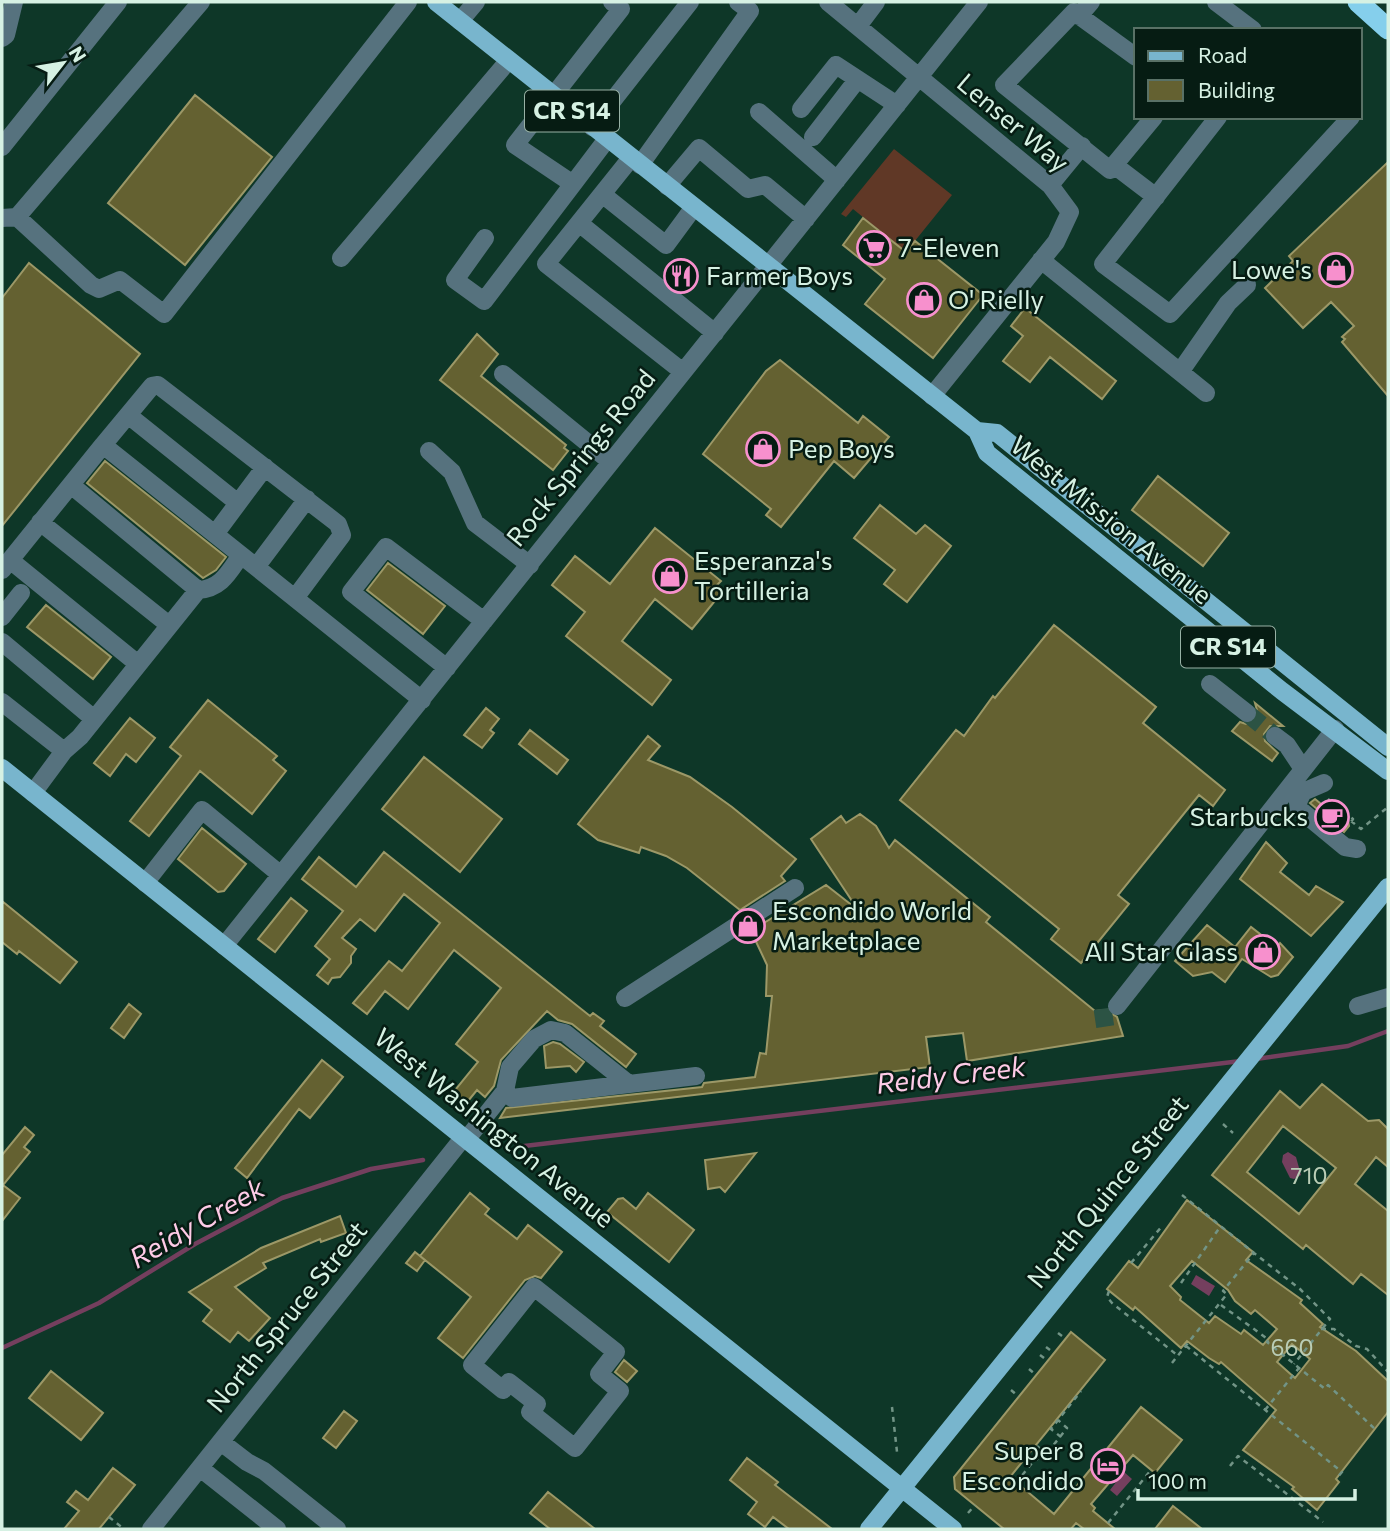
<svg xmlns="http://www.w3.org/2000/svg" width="1390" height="1531" font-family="Commissioner,sans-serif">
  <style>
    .green { fill: #603826 }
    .water { fill: #743f5e }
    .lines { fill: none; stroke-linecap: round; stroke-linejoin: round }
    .stream { stroke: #743f5e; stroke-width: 4.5 }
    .building { fill: #646131; stroke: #9c9867; stroke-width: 2; fill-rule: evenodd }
    .minor-tunnel { stroke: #2c5344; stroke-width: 18; stroke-dasharray: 18 9; stroke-linecap: butt }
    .path { stroke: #729486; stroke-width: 2.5; stroke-dasharray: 5 5; stroke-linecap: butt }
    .minor { stroke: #56727e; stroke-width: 18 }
    .major { stroke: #78b5cd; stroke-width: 18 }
    .highway { stroke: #85cfec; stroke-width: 21 }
    .labels { text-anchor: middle; stroke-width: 5; stroke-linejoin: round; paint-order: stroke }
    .number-label { font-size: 23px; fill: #bacdb6 }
    .shield { fill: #061c13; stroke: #98b1a5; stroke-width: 2 }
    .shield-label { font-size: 24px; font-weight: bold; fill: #d6f1e3 }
    .street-label { font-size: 26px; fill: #d6f1e3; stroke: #061c13 }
    .poi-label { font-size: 26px; fill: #d6f1e3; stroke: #061c13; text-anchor: start }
    .water-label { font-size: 28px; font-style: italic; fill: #fecbe7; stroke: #061c13 }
  </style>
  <rect width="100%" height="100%" fill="#0e3728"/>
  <path class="green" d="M894,149L952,195L906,252L853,209L846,217L841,214Z"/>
  <path class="water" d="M1288,1152L1296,1157L1301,1175L1294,1179L1290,1178L1282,1162L1283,1155Z
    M1196,1275L1215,1286L1209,1296L1191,1284Z
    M1124,1472L1132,1479L1117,1496L1110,1490Z"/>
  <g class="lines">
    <path class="stream" d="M1256,1059L1348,1046L1388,1031
      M516,1147L1241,1061
      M2,1348L99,1303L195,1244L282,1198L371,1169L423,1160"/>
  </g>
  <path class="building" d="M195,95L272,157L185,265L108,203Z
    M1388,162V396L1342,342L1345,339L1342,337L1354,326L1331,302L1303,328L1265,288L1293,261L1289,256Z
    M863,218L906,252L915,241L983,295L933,358L865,304L885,279L843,245Z
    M29,263L140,354L2,526V298Z
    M1025,308L1116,381L1102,399L1050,357L1030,382L1003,361L1023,336L1011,326Z
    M477,334L498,354L481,376L566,445L564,448L568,451L553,470L440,380Z
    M780,360L858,423L863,416L889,437L854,478L834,461L781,527L766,515L771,509L703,454L766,371Z
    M105,461L226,557L216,570L203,578L87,483Z
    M1158,476L1229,533L1203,566L1132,510Z
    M880,505L916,534L925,525L951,546L907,602L884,584L895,570L854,538Z
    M655,528L721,581L717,585L723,591L692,629L655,599L622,641L671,680L652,705L566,636L585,612L552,585L575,556L610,584Z
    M388,563L445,606L423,634L367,590Z
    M46,605L111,657L93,679L27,627Z
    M1054,625L1156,707L1143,723L1225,790L1213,806L1199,795L1118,895L1129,904L1081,963L1051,939L1059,929L900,800L956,730L964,736L993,696L995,698Z
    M208,700L277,756L273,760L286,771L252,814L200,771L149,836L130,821L181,756L170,747Z
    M1255,703L1283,726H1270L1264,734L1265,741L1278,753L1272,761L1232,731L1240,722L1246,724L1255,720L1258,714Z
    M486,708L499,719L490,730L494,733L482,748L464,735Z
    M130,718L155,738L136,762L126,754L110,776L94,763Z
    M530,730L568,760L557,774L519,744Z
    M648,736L660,746L648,760L690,777L732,807L796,859L781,876L785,881L740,910L687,868L666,856L641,847L639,853L598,840L578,824Z
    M424,757L502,819L460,872L382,809Z
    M1315,799L1326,808L1331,802L1347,815L1349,826L1344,832L1310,803Z
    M860,814L876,826L889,848L895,840L990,917L986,922L1095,1011L1106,1010L1117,1017L1123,1036L967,1061L963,1033L926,1037L930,1067L500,1118L506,1108L702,1087L704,1083L755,1077L760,1053L766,1054L772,996H766L767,965L751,931L746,934L826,885L858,910L811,839L841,816L846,823Z
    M202,828L246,864L224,891L218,892L178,859Z
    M1266,842L1287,863L1280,872L1309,895L1316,886L1343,902L1311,936L1240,879Z
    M384,852L590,1016L593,1013L604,1021L600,1026L636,1054L626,1067L572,1024L558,1020L547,1011L501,1060L494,1086L485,1097L477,1090L464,1106L451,1095L478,1062L456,1044L501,988L454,950L408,1009L385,991L367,1014L353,1003L389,961L402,971L440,923L404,894L375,931L360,919L342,938L356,949L351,956V963L340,977L332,978L328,984L317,975L330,959L315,946L343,911L302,879L319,857L356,887Z
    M291,898L307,911L275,952L258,939Z
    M2,901L77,962L60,983L19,951L17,954L2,942Z
    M1207,925L1235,947L1251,927L1277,947L1280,943L1293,957L1278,975L1271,977L1242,959L1225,982L1212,972L1193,976L1175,961Z
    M129,1004L141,1014L124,1038L111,1028Z
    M553,1042L560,1044L584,1062L576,1072L570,1066L546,1068L544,1046Z
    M322,1060L343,1077L310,1118L299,1109L247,1178L235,1168Z
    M1322,1084L1368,1121L1379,1120L1388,1129V1167L1376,1157L1355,1184L1388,1211V1295L1361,1274L1353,1284L1306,1245L1303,1249L1212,1175L1280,1091L1300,1108ZM1283,1126L1336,1168L1299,1214L1247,1172Z
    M25,1127L34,1135L24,1147L30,1152L3,1185L20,1198L2,1221V1155Z
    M756,1153L725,1192L720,1187L708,1189L705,1160Z
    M470,1193L489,1209L485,1214L517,1239L528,1225L562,1252L541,1278L535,1276L525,1280L463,1358L438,1338L471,1297L420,1256Z
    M648,1193L694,1230L669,1262L607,1212L618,1199L623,1198L636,1209Z
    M1187,1200L1253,1252L1246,1260L1302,1300L1300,1303L1323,1324L1320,1327L1356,1351L1388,1381V1412L1336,1479L1339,1482L1317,1510L1292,1489L1294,1487L1243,1450L1276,1410L1221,1362L1219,1364L1209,1358L1187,1341L1181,1348L1135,1307L1133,1310L1107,1289L1129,1261L1138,1268ZM1192,1261L1228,1290L1235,1301L1251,1314L1255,1310L1277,1329L1263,1345L1244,1330L1241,1334L1215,1316L1209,1323L1180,1300L1181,1297L1170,1286ZM1292,1344L1310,1359L1295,1378L1277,1362Z
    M340,1216L346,1233L321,1242L320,1239L263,1263L266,1268L235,1287L270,1318L249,1341L238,1332L230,1342L203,1321L212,1310L189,1292L261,1248Z
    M415,1252L425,1260L417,1271L406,1263Z
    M1071,1332L1105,1360L1010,1477L1054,1514L1141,1407L1182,1440L1155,1473L1133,1455L1091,1504L1095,1508L1093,1511L1115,1529H1084L1076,1523L1071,1529H1004L955,1489L954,1477Z
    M624,1360L637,1371L627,1382L615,1372Z
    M51,1371L103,1413L81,1440L29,1398Z
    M344,1411L357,1421L336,1448L323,1438Z
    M747,1458L778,1482L775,1485L832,1529H789L773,1517L765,1527L748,1514L757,1502L730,1480Z
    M113,1468L135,1485L99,1529H64L79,1511L67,1502L76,1491L88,1500Z
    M548,1492L595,1529H550L530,1513Z
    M1173,1506L1202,1529H1155Z"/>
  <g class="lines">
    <path class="minor-tunnel" d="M1247,713L1275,736
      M1095,1019L1115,1016"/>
    <path class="path" d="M1328,799L1353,819L1349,825
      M1351,821L1361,829L1388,807
      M1223,1124L1233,1133
      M1182,1195L1254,1253
      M1131,1263L1163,1225
      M1181,1283L1220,1227
      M1109,1291L1107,1297L1112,1303L1177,1355
      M1221,1305L1269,1340L1267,1342L1325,1389L1328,1385L1376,1430
      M1321,1329H1334L1356,1346L1367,1349L1388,1372
      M1058,1333L1066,1339
      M1186,1346L1342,1472L1336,1479
      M1046,1347L1054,1353
      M1040,1355L1048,1361
      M1172,1363L1227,1294L1223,1291L1254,1253L1300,1289L1330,1319L1294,1364
      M1029,1369L1036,1375
      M1011,1390L1019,1397
      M892,1407L897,1452
      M1265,1410L1299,1368
      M1061,1437L1051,1429L1081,1391
      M1037,1446L1047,1454
      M1230,1466L1238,1456L1323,1522
      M1016,1483L1036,1458L1040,1462L1067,1428L1058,1420
      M968,1513L975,1505
      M109,1517L124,1529
      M1108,1523L1151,1470"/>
    <path class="minor" d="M828,2L1050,185L1070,212L1056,242L932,396
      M1216,2L1253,30
      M1079,16L1091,2
      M460,21L476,2
      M858,26L876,2
      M2,38L6,35L14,2
      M1136,57L1074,12L1004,85L1110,170L1154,117
      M801,109L836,65L897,105
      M759,112L837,180
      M1218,117L1103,264L1170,314L1351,117
      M592,127L690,2
      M813,137L857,80
      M607,139L573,184L515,145L621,9L612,2
      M2,147L118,2
      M631,158L546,264L683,372
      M640,165L750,11L738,2
      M1114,165L1156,197
      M1050,185L1082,146
      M667,186L699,148L748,189L765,185L806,219
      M602,194L666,245L694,207
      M17,217L91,285L99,289L120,280L164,314L408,2
      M2,218L17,217L201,2
      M579,223L715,333
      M485,238L455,280L484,301L573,184
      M341,258L509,60
      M1041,260L1180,372
      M503,374L611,462
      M1206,393L1180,372L1228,303L1247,285
      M128,415L238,503
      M103,445L152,386L158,385L338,524L342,535L295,598
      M429,451L452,472L475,523L530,565
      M71,485L198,590
      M40,522L169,625
      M215,534L265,467
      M241,555L422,700
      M10,560L138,664
      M256,567L307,499
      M2,570L103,445L241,555C229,572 221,589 198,590L80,737L64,751L33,793
      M2,617L21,593
      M2,642L94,719
      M447,668L351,592L386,547L484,621
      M1210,684L1247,713
      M2,702L64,751
      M1275,736L1287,745L1303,769
      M1324,783L1303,792L1298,802L1299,809L1345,847L1357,849
      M145,883L202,810L281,875
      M224,946L979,2
      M625,998L795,888
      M1117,1006L1335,729
      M1358,1006L1388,997
      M629,1084L565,1033L551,1030L534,1039L510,1067L505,1091L512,1098L696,1076
      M466,1140L505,1091
      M534,1287L616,1352L599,1374L620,1391L575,1448L530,1412L537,1404L509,1382L503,1390L472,1365Z
      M221,1442L247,1462L264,1471L337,1529
      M200,1468L277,1529
      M151,1529L463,1138"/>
    <path class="major" d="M436,2L977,431L987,453L1282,691L1388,771
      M977,431L997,433L1388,747
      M2,768L953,1529
      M869,1529L1388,887"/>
    <path class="highway" d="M1358,2L1388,29"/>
  </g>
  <defs>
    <g id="supermarket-ring" transform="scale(1.75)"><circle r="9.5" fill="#061c13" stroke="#f790cd" stroke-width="1.5"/><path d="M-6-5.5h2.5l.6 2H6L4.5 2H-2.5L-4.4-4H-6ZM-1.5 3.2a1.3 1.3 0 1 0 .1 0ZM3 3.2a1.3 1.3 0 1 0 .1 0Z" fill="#f790cd"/></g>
    <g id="shop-ring" transform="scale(1.75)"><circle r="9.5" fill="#061c13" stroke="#f790cd" stroke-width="1.5"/><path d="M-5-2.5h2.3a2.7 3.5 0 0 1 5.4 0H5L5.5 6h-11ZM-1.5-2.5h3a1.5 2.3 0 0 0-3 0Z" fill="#f790cd"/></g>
    <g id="restaurant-ring" transform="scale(1.75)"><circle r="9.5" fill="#061c13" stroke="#f790cd" stroke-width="1.5"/><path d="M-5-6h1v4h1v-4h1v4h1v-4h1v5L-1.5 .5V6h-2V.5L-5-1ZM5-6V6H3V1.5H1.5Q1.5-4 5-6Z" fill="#f790cd"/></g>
    <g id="cafe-ring" transform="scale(1.75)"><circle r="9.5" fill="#061c13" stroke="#f790cd" stroke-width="1.5"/><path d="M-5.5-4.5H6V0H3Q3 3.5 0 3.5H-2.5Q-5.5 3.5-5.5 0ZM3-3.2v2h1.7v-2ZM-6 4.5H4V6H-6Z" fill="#f790cd"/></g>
    <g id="hotel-ring" transform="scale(1.75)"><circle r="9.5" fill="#061c13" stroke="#f790cd" stroke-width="1.5"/><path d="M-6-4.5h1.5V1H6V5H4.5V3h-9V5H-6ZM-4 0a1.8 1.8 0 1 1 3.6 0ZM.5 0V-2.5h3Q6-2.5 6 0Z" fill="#f790cd"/></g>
  </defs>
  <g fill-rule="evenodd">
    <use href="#supermarket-ring" x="874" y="248"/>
    <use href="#shop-ring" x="1336" y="270"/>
    <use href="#restaurant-ring" x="681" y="276"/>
    <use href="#shop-ring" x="924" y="300"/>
    <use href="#shop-ring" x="763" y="449"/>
    <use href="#shop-ring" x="670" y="576"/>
    <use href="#cafe-ring" x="1332" y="817"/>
    <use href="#shop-ring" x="748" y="926"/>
    <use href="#shop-ring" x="1263" y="952"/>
    <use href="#hotel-ring" x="1108" y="1466"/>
  </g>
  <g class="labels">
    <g class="number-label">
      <text x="1309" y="1184">710</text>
      <text x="1292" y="1356">660</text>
    </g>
    <g class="shield">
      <rect x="525" y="90.5" width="94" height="41" rx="5"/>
      <rect x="1181" y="626.5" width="94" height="41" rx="5"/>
    </g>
    <g class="shield-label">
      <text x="572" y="119">CR S14</text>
      <text x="1228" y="655">CR S14</text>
    </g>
    <g class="street-label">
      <text transform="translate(1013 123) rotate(40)" y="9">Lenser Way</text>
      <text transform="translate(581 458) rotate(-51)" y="9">Rock Springs Road</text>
      <text transform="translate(1111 520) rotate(39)" y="9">West Mission Avenue</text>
      <text transform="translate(494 1128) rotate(39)" y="9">West Washington Avenue</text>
      <text transform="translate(1108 1192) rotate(-51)" y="9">North Quince Street</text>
      <text transform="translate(287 1317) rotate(-51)" y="9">North Spruce Street</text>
    </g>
    <g class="poi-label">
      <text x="898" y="257">7-Eleven</text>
      <text x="1312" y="279" text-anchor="end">Lowe's</text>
      <text x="706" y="285">Farmer Boys</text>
      <text x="948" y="309">O' Rielly</text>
      <text x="788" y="458">Pep Boys</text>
      <text x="694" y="570">Esperanza's<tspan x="694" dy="30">Tortilleria</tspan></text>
      <text x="1308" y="826" text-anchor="end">Starbucks</text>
      <text x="772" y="920">Escondido World<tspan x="772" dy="30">Marketplace</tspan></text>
      <text x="1238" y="961" text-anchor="end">All Star Glass</text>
      <text x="1084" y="1460" text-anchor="end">Super 8<tspan x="1084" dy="30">Escondido</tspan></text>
    </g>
    <g class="water-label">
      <text transform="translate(951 1075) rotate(-7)" y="10">Reidy Creek</text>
      <text transform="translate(197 1223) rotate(-30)" y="10">Reidy Creek</text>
    </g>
  </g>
  <rect width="1390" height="1531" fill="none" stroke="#d6f1e3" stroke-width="7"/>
  <rect x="1134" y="28" width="228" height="91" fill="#061c13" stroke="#597166" stroke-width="2"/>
  <rect x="1148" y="51" width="35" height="10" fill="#78b5cd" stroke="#597166" stroke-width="2"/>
  <text x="1198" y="63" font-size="21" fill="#d6f1e3">Road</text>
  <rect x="1148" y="80" width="35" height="21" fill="#646131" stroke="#597166" stroke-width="2"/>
  <text x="1198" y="98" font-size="21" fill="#d6f1e3">Building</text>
  <g transform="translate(63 63) rotate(59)" stroke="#061c13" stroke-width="5" paint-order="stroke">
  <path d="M0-5L12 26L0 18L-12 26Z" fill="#d6f1e3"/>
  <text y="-10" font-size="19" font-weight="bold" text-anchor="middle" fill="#d6f1e3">N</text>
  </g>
  <path d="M1138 1489v10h217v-10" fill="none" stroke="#d6f1e3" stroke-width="3.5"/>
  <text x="1148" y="1489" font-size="21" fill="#d6f1e3" stroke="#061c13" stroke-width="5" paint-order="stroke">100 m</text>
</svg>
